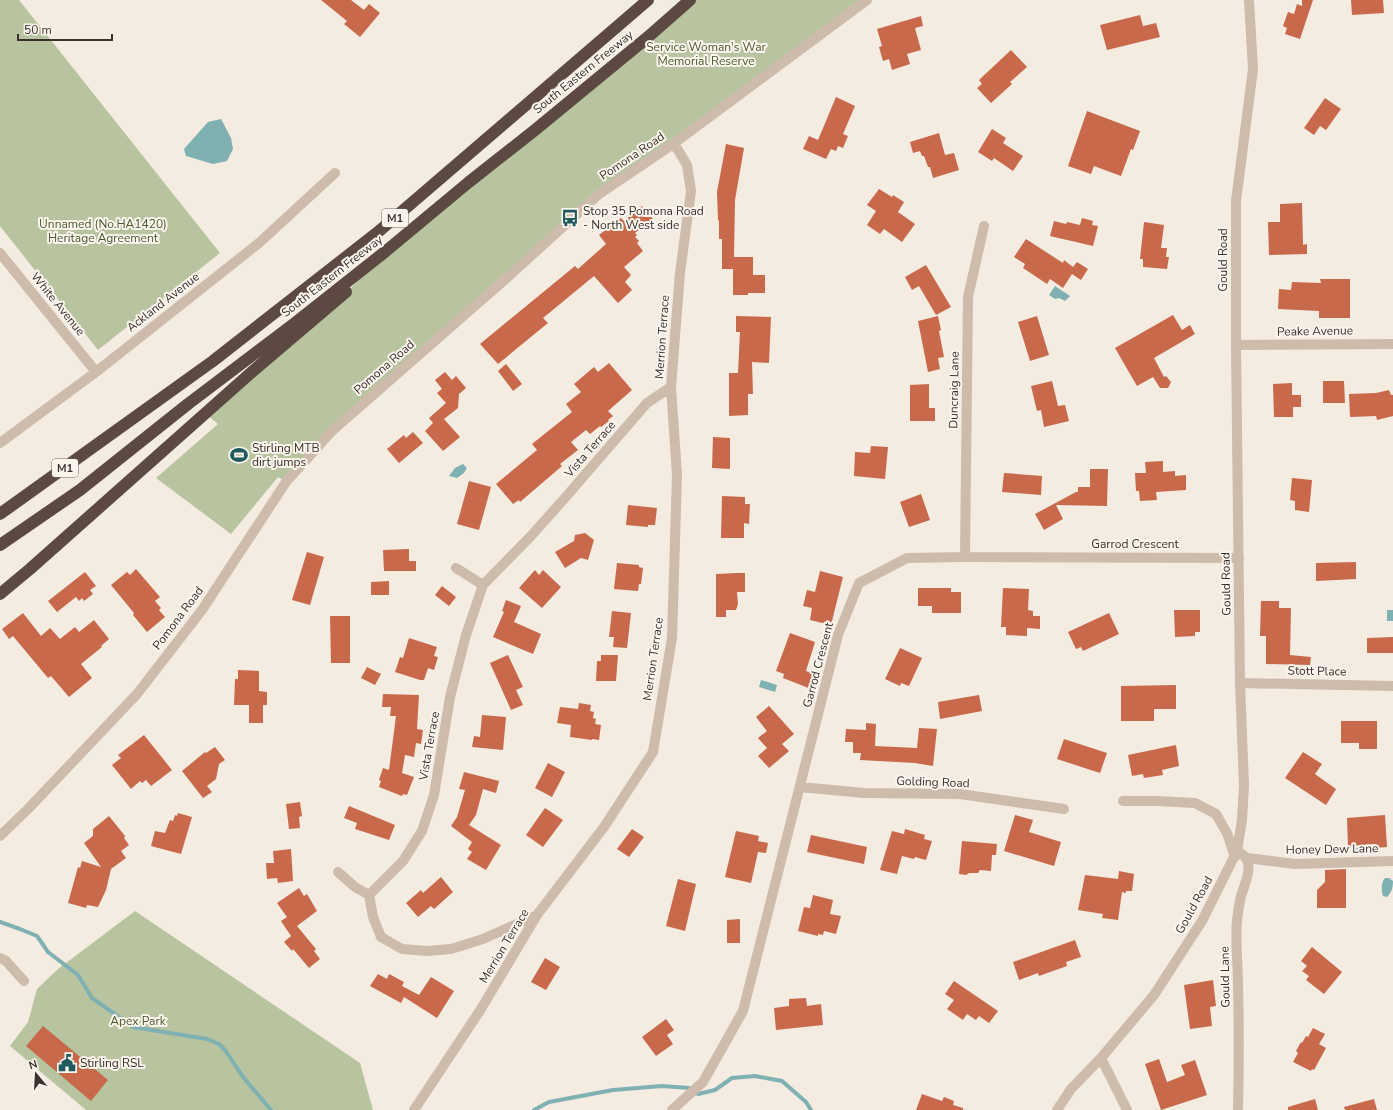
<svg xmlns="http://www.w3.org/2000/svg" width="1393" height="1110" font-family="'Nunito Sans',sans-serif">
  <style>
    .green { fill: #b8c4a0 }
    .water { fill: #7fb0b2 }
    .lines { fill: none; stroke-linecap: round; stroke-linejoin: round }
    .stream { stroke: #7fb0b2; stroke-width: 4 }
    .building { fill: #c8694b }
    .minor { stroke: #cdbbac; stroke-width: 10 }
    .highway { stroke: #5c4a42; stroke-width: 12 }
    .labels { text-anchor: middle; stroke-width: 4; stroke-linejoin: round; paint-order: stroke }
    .shield { fill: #fbf5ee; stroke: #756b66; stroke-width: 1 }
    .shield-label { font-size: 11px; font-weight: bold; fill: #3b302b }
    .park-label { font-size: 12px; fill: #4a5a2e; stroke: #fbf5ee }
    .street-label { font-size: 12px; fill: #3b302b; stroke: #fbf5ee }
    .poi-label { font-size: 12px; fill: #3b302b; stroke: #fbf5ee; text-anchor: start }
  </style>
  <rect width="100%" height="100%" fill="#f4ebe1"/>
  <path class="green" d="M0,0H19L220,253L98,350L0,226Z
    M690,0H867L599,194L401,369L286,482L278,477L231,534L156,478L218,424L206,414L351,288L386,251Z
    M135,911L360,1063L373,1110H86L10,1046L28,1022L37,989L58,969Z"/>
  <path class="water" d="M221,119L231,138L233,149L227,161L213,164L186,156L184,149L208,122Z
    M1055,286L1070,296L1065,301L1059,298L1055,299L1049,295Z
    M463,464L467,468L464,473L457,478L449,476L455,468Z
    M1387,610H1393V621H1387Z
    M761,680L777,685L775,692L759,687Z
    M1373,847V853L1356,854V848Z
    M1385,878H1389L1393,881C1393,887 1392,892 1387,897L1383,896C1381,890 1381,883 1385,878Z"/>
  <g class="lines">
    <path class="stream" d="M0,922L20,929L37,936L48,952L78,975L92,998L133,1027L207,1039L219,1044L225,1050L243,1077L271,1110
      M698,1094L715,1090L732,1078L755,1076L782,1081L806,1102L811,1110
      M534,1110L549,1102L613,1090L662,1086L689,1088"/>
  </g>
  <path class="building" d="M321,0H351L364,10L369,4L380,13L360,37L344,24L347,21Z
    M1302,0H1313L1300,39L1285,34L1287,28L1283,26L1288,12L1294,14L1297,4L1302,6Z
    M1351,0H1383L1384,13L1352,15Z
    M1140,15L1143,26L1156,23L1160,37L1107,50L1100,25Z
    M921,16L923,26L915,28L921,50L907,54L910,64L892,70L889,59L883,61L879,47L882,46L877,29Z
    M1011,50L1027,67L1010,82L1012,84L991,103L977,88L982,84L979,80Z
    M836,97L855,106L843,134L848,136L843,148L838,146L836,151L831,149L826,159L803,149L809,136L818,140Z
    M1325,98L1341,109L1326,130L1320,126L1314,135L1304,128Z
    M1087,111L1140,131L1133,150L1131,149L1121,176L1094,166L1091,174L1068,166Z
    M992,129L1006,138L1003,143L1023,156L1013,171L994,158L992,161L978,152Z
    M939,133L945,155L954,153L959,170L933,178L930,167H928L924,156H922L920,151L913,153L910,142Z
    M726,144L744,148L735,200L734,257H753V275H765V293H748V295H733V269H722V239H719V220L718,221L717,192Z
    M879,189L892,197L893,195L904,202L898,212L915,224L902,242L884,229L880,234L867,225L876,211L867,205Z
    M1302,203L1303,245L1307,244V254L1269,255L1268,222H1280V204Z
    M642,206L653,219L635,233L637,235L635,237L639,241L637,243L643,251L624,267L631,275L625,282L632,290L618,303L594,276L543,318L548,323L498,364L480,344L575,266L578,269L606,244L599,235L621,218L624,221Z
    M1082,218L1093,221L1092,225L1098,226L1093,246L1050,236L1054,221L1066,224L1067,222L1080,225Z
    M1144,222L1164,225L1161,248H1167L1166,257H1169L1167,269L1143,267V259H1140Z
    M1026,239L1063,263L1064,260L1073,267L1077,262L1088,269L1081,280L1072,274L1063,288L1050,279L1047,284L1023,268L1025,264L1014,257Z
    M926,265L951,307L936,315L919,286L912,290L905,277Z
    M1320,279H1350V318H1319V311L1278,309L1279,289L1291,290L1292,282L1321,283Z
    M1173,315L1182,330L1190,325L1195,334L1154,358L1164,377L1166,376L1171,382L1168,388H1160L1153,377L1137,386L1115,348Z
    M736,316L771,317L769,363L752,362L753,394H748V415L729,416V373H738L740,332H736Z
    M938,316L941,330L939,331L944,357L938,358L940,369L928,372L918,321Z
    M1037,316L1049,355L1030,361L1018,322Z
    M609,363L632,390L608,411L613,416L608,420L609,421L601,427L600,426L590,434L586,430L571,442L578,450L560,464L562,466L520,502L519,500L513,504L496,484L537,450L532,444L572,412L566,404L581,392L574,384L594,367L598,372Z
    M506,364L522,384L513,391L498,371Z
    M445,372L452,380L456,376L466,388L459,394L458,408L444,419L460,437L443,451L425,431L433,423L429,418L446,403L437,393L442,389L435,380Z
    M1052,381L1058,406L1065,405L1069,421L1044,427L1041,410L1037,411L1031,386Z
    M1323,381H1344L1345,403H1323Z
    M1292,383V395H1301V407H1293V417H1274L1273,384Z
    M929,384V408H935V421H910V385Z
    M1389,390L1391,395H1393V416L1377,420L1376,416L1350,417L1349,394L1376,393Z
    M413,432L423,443L399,463L387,449L404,435L406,438Z
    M713,437L730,438V469L712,468Z
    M871,446L888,447L885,479L854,476L855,452L870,453Z
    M1163,461V472L1175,471V476L1186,475V490L1156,492L1157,500L1140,501L1139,491H1136L1135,473H1146L1145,462Z
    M1090,469H1108L1107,506L1056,505L1063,519L1044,530L1035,514L1076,492H1078V487H1090Z
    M1004,473L1042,476L1041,495L1002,492Z
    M1292,478L1312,480L1309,512L1295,510V501L1290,500Z
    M469,481L491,487L479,530L457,524Z
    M921,494L930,520L909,527L900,502Z
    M722,496L745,497V504H750L749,524L744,523V538H721Z
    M628,505L657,508L655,525H648V527L626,525Z
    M585,533L594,540L588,560L581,558L565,568L555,552L574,541L575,535Z
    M409,549V561H416V571H384L383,550Z
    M307,552L324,557L310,605L292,600Z
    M1356,562V579L1316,581V563Z
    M617,563L639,565V567L643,568L641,584H639L638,591L614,589Z
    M136,569L160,597L155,601L161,608L159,610L165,617L147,632L133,615L134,613L111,585L127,572L130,575Z
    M535,570L539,575L543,570L561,587L542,608L519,588Z
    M820,571L843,577L831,625L810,620L812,608L803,606L807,590L815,592Z
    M85,572L96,586L90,590L93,594L84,601L82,598L79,601L76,597L57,612L48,601Z
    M737,573H745V592H737L738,604L736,610H726V617H716V574Z
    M389,581V595H371V582Z
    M442,586L456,597L449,606L435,595Z
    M918,588H951V592H961V613H932V606H918Z
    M1003,588L1029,589L1028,610L1033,611V616H1040V629L1027,628V636L1006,635V627H1001Z
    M506,600L521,606L514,622L541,634L533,654L493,637L504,612L502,611Z
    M1261,601H1279V608H1291L1290,655L1311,657L1310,665L1266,664V636H1260Z
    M1174,610H1200V632H1195V636L1175,637Z
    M612,611L631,613L627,648L613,647L614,637H609Z
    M23,613L41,636L50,628L60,639L75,627L79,632L94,620L109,639L101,646L102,647L81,664L92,678L69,697L51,676L48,678L13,636L9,639L2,629Z
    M1109,613L1119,634L1083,651L1081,647L1076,649L1068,632Z
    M330,616H350V663H331Z
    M790,633L815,642L806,671L817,675L811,689L783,678L784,674L776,671Z
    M1393,637V653H1367V638Z
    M409,638L437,647L434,656L438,657L434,670L428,668L424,680H420L395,672L400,657L403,658Z
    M900,648L922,658L909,686L901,683L900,686L885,679Z
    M508,655L523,687L516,690L523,705L511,710L490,663Z
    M601,655H618L616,681H596L597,661H601Z
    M367,667L381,674L375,685L361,678Z
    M238,670L259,671V691L267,692V705H263V723H249V705H234L235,679H238Z
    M1176,685V709H1154V721H1121V686Z
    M383,694L419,695L417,729L423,730L421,744L416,743L414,757L405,755L402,773L414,777L407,795L403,794L402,796L379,787L381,781L379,780L383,768L389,770L396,716H390L391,707H382Z
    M979,695L982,711L940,719L938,702Z
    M579,703L591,705L590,711L594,712L593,718L596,719L595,724L601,725L599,740L592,739V740L570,737L571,725L557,723L560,707L578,709Z
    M769,706L794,734L782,744L789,751L769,768L758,756L767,748L758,738L767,731L756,717Z
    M482,715L506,717L503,750L472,747L474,736L480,737Z
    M1341,721H1377V749H1359V743H1341Z
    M866,723L876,724L875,746L917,748L919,728L937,729L933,766L915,763L860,760L861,753H853V742H845L846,729L866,730Z
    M144,735L172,770L151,786L146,780L142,783L140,781L131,789L112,765L121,758L118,755Z
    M1064,739L1107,753L1100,773L1057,759Z
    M1176,745L1179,766L1162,770L1163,775L1144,778L1143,774L1132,776L1128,755Z
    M215,747L225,760L219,764L216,779L207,786L212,792L203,798L182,771L205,752L206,753Z
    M1303,752L1322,764L1315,774L1336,789L1326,805L1285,778Z
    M548,763L565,772L552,797L535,788Z
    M464,772L499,781L496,793L483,789L476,815L469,825L501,845L486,870L467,859L472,852L468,849L472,842L451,826L457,817L465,790L459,789Z
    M300,802L302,816L299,817L300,828L289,829L286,804Z
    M349,806L395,825L389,840L355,829L357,823L344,818Z
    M545,808L563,820L543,847L526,835Z
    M178,813L192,817L181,854L151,846L155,831L165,833L170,820L173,821L175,815L177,816Z
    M1015,815L1033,820L1029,832L1061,842L1054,866L1004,851Z
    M1385,815L1387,847L1375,848V844L1348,846L1347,818Z
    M109,816L125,836L124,838L129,845L121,851L126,858L111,869L106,890L98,907L87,905L86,908L68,903L78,867L80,868L82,861L101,867L84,843L93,836V829Z
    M632,829L644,837L629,857L617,849Z
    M905,829L925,835L924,839L932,841L926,860L915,857L914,859L902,856L897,874L880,870L892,831L904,834Z
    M736,831L759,836L758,841L768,843L766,853L758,852L751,883L725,877Z
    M811,835L867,847L864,864L807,852Z
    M962,841L997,844L996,855H992L991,871L980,870L978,873H969L966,875L959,874Z
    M291,849L293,881L278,883L277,878L267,879L266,863H274L273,851Z
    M1346,869V908H1317V890L1325,882V870Z
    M1119,871L1134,874L1132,891H1126V893L1122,892L1118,920L1102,918L1103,914L1078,910L1085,875L1118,879Z
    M441,877L453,892L434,909L431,906L418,917L406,903L421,890L423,893Z
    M678,879L696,884L685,931L666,926Z
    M299,888L304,896L307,894L317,911L297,926L316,949L314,951L320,959L309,968L293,949L292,951L284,942L291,936L281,921L287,917L277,903Z
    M813,895L833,900L830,914L841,916L836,934L824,931L823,935L818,934V936L798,931L804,907L810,908Z
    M740,919V943H727V920Z
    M1075,940L1081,957L1066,962L1067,966L1039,976L1038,973L1019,980L1013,962Z
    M1312,947L1342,972L1324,994L1306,980L1309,976L1302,971L1307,966L1301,961Z
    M545,958L560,967L546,990L531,982Z
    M378,974L387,979L389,974L404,982L402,986L419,995L431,977L454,991L437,1018L404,997L401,1003L370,986Z
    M1213,980L1216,1006L1210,1007L1212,1026L1190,1029L1184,985Z
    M954,981L998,1011L989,1023L979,1016L976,1020L967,1014L963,1020L947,1009L954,1000L945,994Z
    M806,998L807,1006L821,1004L823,1025L776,1030L774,1008L789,1006V999Z
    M666,1019L674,1030L667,1035L673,1044L656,1056L642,1037Z
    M43,1026L108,1080L91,1101L26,1046Z
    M1313,1028L1325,1034L1319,1044L1326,1048L1314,1070L1312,1069L1311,1071L1293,1062L1298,1053L1296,1051L1301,1042L1302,1043L1306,1036L1308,1037Z
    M1159,1059L1167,1082L1185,1075L1181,1065L1195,1060L1207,1095L1161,1110L1145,1064Z
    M922,1094L942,1101L944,1097L954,1101L953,1105L963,1108V1110H916Z
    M1315,1099L1318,1110H1288V1107Z
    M1374,1099L1377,1110H1345L1344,1107Z"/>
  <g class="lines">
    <path class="minor" d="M0,253L96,372
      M1236,345L1393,344
      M0,443L96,372L259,243L335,173
      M965,557L968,297L984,226
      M456,568L483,585
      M1240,683L1393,686
      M800,787L864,793L960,794L1064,809
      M1123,801H1156L1195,803L1216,814L1227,833L1235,857
      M0,836L28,809L137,694L202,610L286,482L332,431L510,275L599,194L673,144L867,0
      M1237,851C1257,860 1246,880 1241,896C1239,904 1238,913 1237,920C1235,941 1238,964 1238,985C1239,1026 1239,1068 1238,1110
      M1247,858L1295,864L1393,861
      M338,872L355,887L369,895L373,917L381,937L402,949L427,951L451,949L483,939L537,915
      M369,895L403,861L422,831L434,795L450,697L466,635L483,585L531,536L564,499L647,403L671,387
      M0,958L6,961L24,981
      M1101,1058L1127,1110
      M414,1110L481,1009L537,915L604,827L653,752L672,638L677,475L671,387L680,273L691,191L687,165L678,150L673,144
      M672,1110L703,1082L743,1011L838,635L859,583L907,558L965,557L1239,558
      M1057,1110L1071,1089L1101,1058L1154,995L1202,921L1237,851L1242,820L1244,786L1240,683L1236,345V201L1253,69L1249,0"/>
    <path class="highway" d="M0,514L213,361L378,232L648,0
      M0,545L80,490L188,404L295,323L386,251L469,182L535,130L648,37L690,0
      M0,594L30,569L253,371L346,292"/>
  </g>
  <defs>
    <g id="bus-bare" transform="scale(1.38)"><path d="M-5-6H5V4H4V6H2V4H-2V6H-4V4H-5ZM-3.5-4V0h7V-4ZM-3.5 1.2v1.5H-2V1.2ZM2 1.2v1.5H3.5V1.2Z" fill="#1f5a5e" stroke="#fbf5ee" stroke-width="2.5" paint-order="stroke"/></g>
    <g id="stadium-bare" transform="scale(1.38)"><path d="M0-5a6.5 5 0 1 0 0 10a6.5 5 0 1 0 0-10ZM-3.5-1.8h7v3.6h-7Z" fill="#1f5a5e" stroke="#fbf5ee" stroke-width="2.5" paint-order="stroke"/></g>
    <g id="civic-bare" transform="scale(1.38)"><path d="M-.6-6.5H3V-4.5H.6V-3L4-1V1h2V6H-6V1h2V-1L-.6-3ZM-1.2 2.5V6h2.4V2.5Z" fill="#1f5a5e" stroke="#fbf5ee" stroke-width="2.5" paint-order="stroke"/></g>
  </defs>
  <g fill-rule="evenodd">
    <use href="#bus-bare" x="570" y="218"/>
    <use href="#stadium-bare" x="239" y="455"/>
    <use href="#civic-bare" x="67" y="1063"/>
  </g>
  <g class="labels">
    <g class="shield">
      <rect x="382" y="209" width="26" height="18" rx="3"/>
      <rect x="52" y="459" width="26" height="18" rx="3"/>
    </g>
    <g class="shield-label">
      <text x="395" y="222">M1</text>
      <text x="65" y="472">M1</text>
    </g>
    <g class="park-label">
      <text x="706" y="51">Service Woman's War<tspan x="706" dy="14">Memorial Reserve</tspan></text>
      <text x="103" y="228">Unnamed (No.HA1420)<tspan x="103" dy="14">Heritage Agreement</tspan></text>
      <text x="138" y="1025">Apex Park</text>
    </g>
    <g class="street-label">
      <text transform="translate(583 72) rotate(-39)" y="4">South Eastern Freeway</text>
      <text transform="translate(632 156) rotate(-34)" y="4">Pomona Road</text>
      <text transform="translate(1223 260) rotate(-90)" y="4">Gould Road</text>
      <text transform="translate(332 276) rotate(-38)" y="4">South Eastern Freeway</text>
      <text transform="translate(163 302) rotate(-38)" y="4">Ackland Avenue</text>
      <text transform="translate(58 304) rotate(51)" y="4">White Avenue</text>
      <text transform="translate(1315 331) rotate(-1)" y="4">Peake Avenue</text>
      <text transform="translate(662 337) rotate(-86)" y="4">Merrion Terrace</text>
      <text transform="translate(384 367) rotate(-41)" y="4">Pomona Road</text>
      <text transform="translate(954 390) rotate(-89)" y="4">Duncraig Lane</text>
      <text transform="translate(590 449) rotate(-49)" y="4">Vista Terrace</text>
      <text x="1135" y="548">Garrod Crescent</text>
      <text transform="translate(1226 584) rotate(-91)" y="4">Gould Road</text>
      <text transform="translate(178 618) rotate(-53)" y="4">Pomona Road</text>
      <text transform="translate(653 659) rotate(-82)" y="4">Merrion Terrace</text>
      <text transform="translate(818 665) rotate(-75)" y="4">Garrod Crescent</text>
      <text transform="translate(1317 671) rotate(1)" y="4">Stott Place</text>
      <text transform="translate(429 746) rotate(-80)" y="4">Vista Terrace</text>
      <text transform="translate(933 782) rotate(2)" y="4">Golding Road</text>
      <text transform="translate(1332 849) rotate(-1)" y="4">Honey Dew Lane</text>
      <text transform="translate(1194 905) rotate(-61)" y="4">Gould Road</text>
      <text transform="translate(504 946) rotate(-59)" y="4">Merrion Terrace</text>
      <text transform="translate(1225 977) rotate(-91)" y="4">Gould Lane</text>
    </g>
    <g class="poi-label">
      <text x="583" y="215">Stop 35 Pomona Road<tspan x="583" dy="14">- North West side</tspan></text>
      <text x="252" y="452">Stirling MTB<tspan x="252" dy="14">dirt jumps</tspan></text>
      <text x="80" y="1067">Stirling RSL</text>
    </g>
  </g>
  <g transform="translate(36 1074) rotate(342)" stroke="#fbf5ee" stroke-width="3" paint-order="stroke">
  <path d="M0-3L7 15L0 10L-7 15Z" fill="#3b302b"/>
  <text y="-6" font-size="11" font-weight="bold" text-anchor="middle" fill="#3b302b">N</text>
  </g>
  <path d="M18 34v6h94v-6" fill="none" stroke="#3b302b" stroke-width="2"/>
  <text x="24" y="34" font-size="12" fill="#3b302b" stroke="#fbf5ee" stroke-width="3" paint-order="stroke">50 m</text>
</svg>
